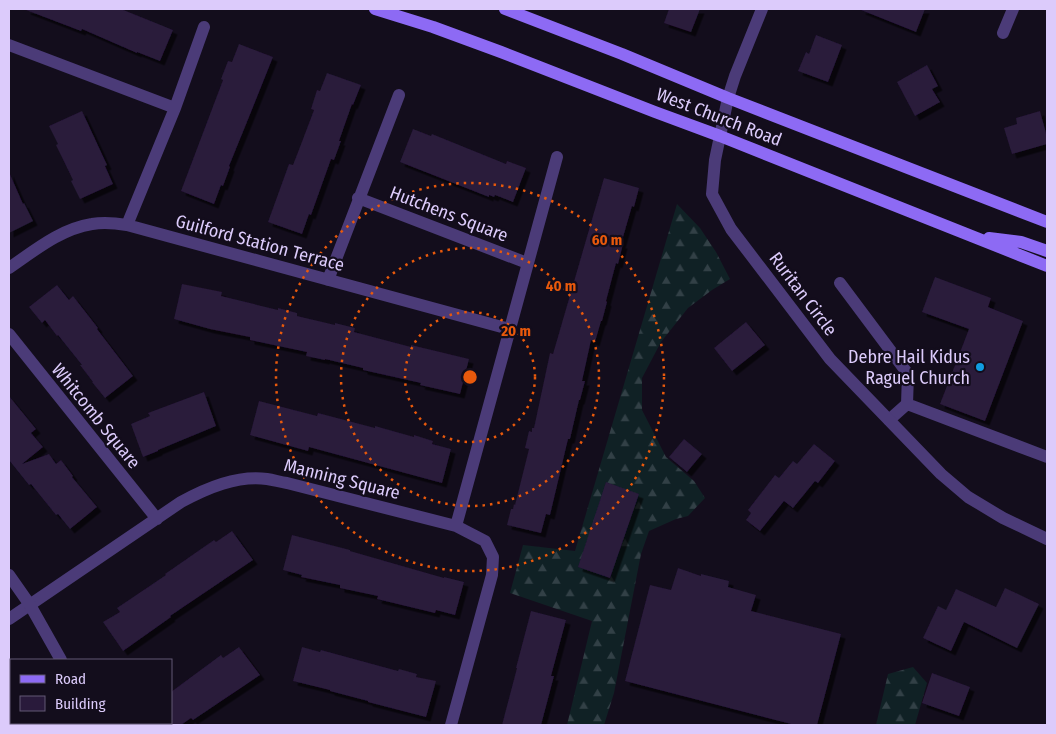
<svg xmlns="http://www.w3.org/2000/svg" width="1056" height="734" font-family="'Fira Sans Condensed',sans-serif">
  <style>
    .forest { fill: url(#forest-firs) }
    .building { fill: #291a3b; filter: url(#shadow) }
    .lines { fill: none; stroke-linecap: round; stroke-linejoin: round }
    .service { stroke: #4b3b78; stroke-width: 12 }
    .minor { stroke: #4b3b78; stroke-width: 12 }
    .tertiary { stroke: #4b3b78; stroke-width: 12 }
    .secondary { stroke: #8d6af4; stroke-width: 12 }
    .ring { fill: none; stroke: #e8590c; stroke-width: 2.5; stroke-dasharray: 2.5 5 }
    .poi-dot { fill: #119de2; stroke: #130d1c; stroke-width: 2 }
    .labels { text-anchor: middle; stroke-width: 4.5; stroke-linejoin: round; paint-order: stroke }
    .street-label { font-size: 18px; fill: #dccbfb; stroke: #130d1c }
    .poi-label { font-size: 18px; fill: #dccbfb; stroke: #130d1c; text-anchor: end }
    .centre { fill: #e8590c; stroke: #130d1c; stroke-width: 2.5 }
    .ring-label { font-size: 15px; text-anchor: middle; font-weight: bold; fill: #e8590c; stroke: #130d1c; stroke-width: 4.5; stroke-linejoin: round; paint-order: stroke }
  </style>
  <defs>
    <pattern id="forest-firs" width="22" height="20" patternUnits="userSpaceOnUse" patternTransform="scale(1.25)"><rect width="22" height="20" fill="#102125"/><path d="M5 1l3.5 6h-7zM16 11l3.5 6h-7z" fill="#324046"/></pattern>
    <filter id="shadow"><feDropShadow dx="4.5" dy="4.5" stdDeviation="0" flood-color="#0009"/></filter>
  </defs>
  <rect width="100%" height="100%" fill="#130d1c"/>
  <path class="forest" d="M677,204L700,228L716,252L730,279L712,290L688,308L661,342L642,378V410L666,457L694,481L705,498L688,516L676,519L649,531L641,554L614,693L604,725H567L592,621L510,593L523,545L575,551Z
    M913,667L927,683L915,725H876L888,674Z"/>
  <path class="building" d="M26,9H121L173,30L160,61L137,52V53L82,29L81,31L26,10Z
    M669,9H700L691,32L664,23Z
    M861,9H925L916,32L861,10Z
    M816,35L842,45L828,82L798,71L806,52L809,54Z
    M239,44L273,57L251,112L229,166L230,167L223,186L221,185L214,204L181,191L223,80L221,79L228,61L232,62Z
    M927,65L938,86L932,89L940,102L915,116L897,82Z
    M327,73L361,85L353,105L352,104L339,141H341L334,160L331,159L311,215L309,214L302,234L268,222L289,164L293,165L300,147L314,110L311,109L317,90L320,91Z
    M82,111L107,165L105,166L113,184L80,199L71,181L73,180L56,145L58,144L49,126Z
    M1040,111L1047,137V144L1012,154L1004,128L1017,124L1016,118Z
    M413,129L431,136L432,134L506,164L507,161L526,168L513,202L495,195L494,197L489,195V197L400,162Z
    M9,172L23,204L24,203L33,221L9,233Z
    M604,178L639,188L634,207L632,206L621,244H623L618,264L616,263L606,301L607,302L602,321H601L595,342L591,340L582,381H585L580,400H579L570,439H568L550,515L546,514L541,533L507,525L511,509H513L514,504L515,505L529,449L525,448L529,431L532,432V428H534L550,353L553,354Z
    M935,277L991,298L988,307L1023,321L985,421L940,404L969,329L922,312Z
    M182,284L222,292L221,296L278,310V308L297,313V316L335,325V323L355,328L354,332L411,347V345L469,359L460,394L420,385L421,383L363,370V368L325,359V360L306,356L307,352L250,340V337L210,329L174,319Z
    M57,285L69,300L73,296L98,328L97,329L133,376L105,398L92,382H93L80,365H82L58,335L57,336L45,320L42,323L29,307Z
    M746,322L765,345L732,371L714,348Z
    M204,392L216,426L158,450V451L143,457L131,424L150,416L148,413Z
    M9,396L36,429L31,433L43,447L22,464L49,454L56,464L61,460L73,476L72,477L97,507L70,529L58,514L56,515L31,484L29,485L9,460Z
    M259,401L317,416L318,413L375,428V426L414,437V435L433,441L432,444L451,449L442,483L309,447L308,451L250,435Z
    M684,439L702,454L687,472L669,457Z
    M814,444L835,461L818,483L815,481L793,508L784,501L760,531L746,520L751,513L748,510L775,475L779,478L793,461L797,464Z
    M606,482L639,494L610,578L578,567Z
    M232,531L253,560L170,616L171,617L123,651L103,622L120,612L117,608L166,575L165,574L214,540L216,542Z
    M292,535L350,550V551L444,578V577L464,582L455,615L436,610L435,613L377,599L378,596L340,588V585L301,577L302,575L283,570Z
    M678,568L701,576V574L729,581L728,587L756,595L751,611L841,634L817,725H795L625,681L650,585L671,590Z
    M1005,588L1039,604L1017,648L964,622L951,651L923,638L938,606L946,610L956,589L996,607Z
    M531,611L566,620L551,676H554L541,725H502L517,668H516Z
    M239,647L260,675L193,720L191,718L181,725H171V692L221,655L223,658Z
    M302,647L320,652L321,650L398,671L399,669L417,674L416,677L436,681L426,717L368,702V701L330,691V690L293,681Z
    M932,673L970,687L959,716L922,703Z"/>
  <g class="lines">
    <path class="service" d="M840,283L908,374L907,404
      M889,420L907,404L1047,457"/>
    <path class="minor" d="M762,9L735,76L728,98L715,160L712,194L731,229L830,359L941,474L968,497L1003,518L1047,539
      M1003,33L1013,9
      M9,45L175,108
      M358,198L527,263
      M127,225L175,108L204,27
      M9,268C34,251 60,229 92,224C103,222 115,223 127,225L509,329
      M328,280L399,95
      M9,334L157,519
      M456,526L557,157
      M9,619L181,502C207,488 237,475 267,479C274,480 280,482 287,483L456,526L485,541L493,557L492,575L451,725"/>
    <path class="tertiary" d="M9,575L30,605L61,660
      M93,723L94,725"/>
    <path class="secondary" d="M375,9L433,27L501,52L655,112L720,136L1047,266
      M505,9L622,54L728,98L1047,222
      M989,238L1021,242L1047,251"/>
  </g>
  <g class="ring">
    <circle cx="470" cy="377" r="65"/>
    <circle cx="470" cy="377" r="129"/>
    <circle cx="470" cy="377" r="194"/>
  </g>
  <circle class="poi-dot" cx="980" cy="367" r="5"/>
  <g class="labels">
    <g class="street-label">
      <text transform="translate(719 117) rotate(21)" y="6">West Church Road</text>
      <text transform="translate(449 214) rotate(21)" y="6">Hutchens Square</text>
      <text transform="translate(260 243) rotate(15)" y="6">Guilford Station Terrace</text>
      <text transform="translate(803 294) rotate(53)" y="6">Ruritan Circle</text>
      <text transform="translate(96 416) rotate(51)" y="6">Whitcomb Square</text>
      <text transform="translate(342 479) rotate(14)" y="6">Manning Square</text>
    </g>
    <g class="poi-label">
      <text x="970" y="363">Debre Hail Kidus<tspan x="970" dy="21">Raguel Church</tspan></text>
    </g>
  </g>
  <circle cx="470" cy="377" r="8" class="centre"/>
  <g class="ring-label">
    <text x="607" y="245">60 m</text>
    <text x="561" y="291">40 m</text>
    <text x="516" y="336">20 m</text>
  </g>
  <rect width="1056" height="734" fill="none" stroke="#dccbfb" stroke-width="20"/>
  <rect x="10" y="659" width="162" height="65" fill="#130d1c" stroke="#635975"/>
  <rect x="20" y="675" width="25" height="8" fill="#8d6af4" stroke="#635975"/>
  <text x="55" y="684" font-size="15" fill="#dccbfb">Road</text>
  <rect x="20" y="696" width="25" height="15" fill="#291a3b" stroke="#635975"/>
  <text x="55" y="709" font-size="15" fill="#dccbfb">Building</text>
</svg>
